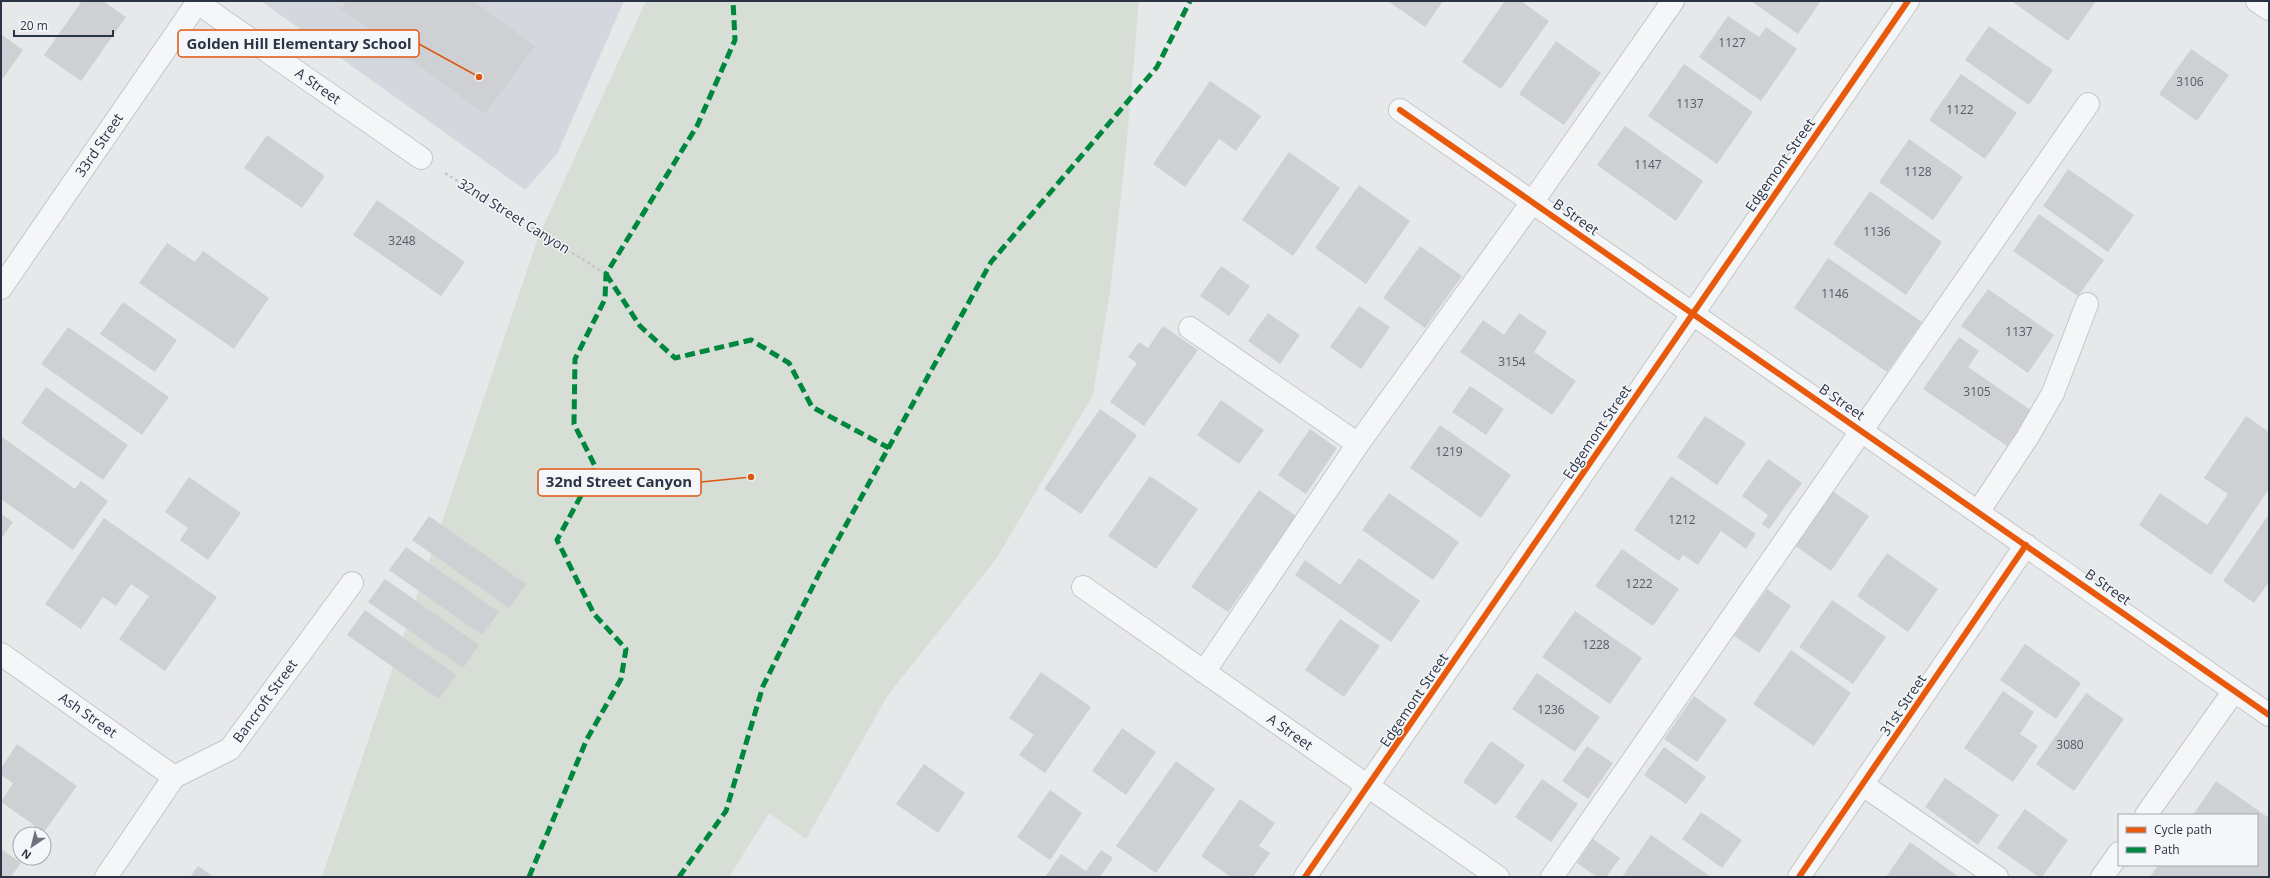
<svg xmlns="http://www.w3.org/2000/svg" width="2270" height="878" font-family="'Open Sans',sans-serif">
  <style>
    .built { fill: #d4d7dd }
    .green { fill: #d6ded6 }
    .building { fill: #ced0d3 }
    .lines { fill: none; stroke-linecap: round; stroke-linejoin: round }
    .minor-casing { stroke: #c4c6c8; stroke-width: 24 }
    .path { stroke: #c5c6ca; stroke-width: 2.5; stroke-dasharray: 3 3; stroke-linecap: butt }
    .minor { stroke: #f5f6f7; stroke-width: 22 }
    .quiet { stroke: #00873e; stroke-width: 5; stroke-dasharray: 10 5; stroke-linecap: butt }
    .cycleway-casing { stroke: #f4f6f9; stroke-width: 8 }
    .cycleway { stroke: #e8590c; stroke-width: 6 }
    .labels { text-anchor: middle; stroke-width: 3; stroke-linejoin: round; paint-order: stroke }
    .number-label { font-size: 12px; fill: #545c69 }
    .street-label { font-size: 14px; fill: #2b3445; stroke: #f4f6f9 }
    .leader { fill: none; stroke: #df570f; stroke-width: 1.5 }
    .callout-dot { fill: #df570f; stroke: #f4f6f9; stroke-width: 1.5 }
    .callout { fill: #f4f6f9; stroke: #df570f; stroke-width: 1.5 }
    .callout-label { font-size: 15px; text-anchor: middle; font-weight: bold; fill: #2b3445 }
  </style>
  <rect width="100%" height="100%" fill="#e6e8ea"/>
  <path class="built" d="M261,1H624L557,154L525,190Z"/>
  <path class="green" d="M646,1H1139L1126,151L1110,292L1093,395L996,559L888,695L806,839L769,813L729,877H322L538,238Z"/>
  <path class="building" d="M82,1H103L126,17L81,81L44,55Z
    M347,1H473L535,46L485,114L341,9Z
    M1388,1H1443L1425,27Z
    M1505,1H1521L1549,21L1501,89L1462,62Z
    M1751,1H1821L1798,34Z
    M2015,1H2096L2068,41L2014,3Z
    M1728,16L1759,37L1766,27L1797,49L1761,101L1699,57Z
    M1989,26L2053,70L2029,105L1965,60Z
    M1,34L23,50L1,81Z
    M1556,41L1601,73L1564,125L1519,94Z
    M2191,49L2229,75L2197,121L2159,94Z
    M1684,64L1753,112L1717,164L1648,116Z
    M1961,74L2017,113L1985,159L1929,120Z
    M1210,81L1261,116L1236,151L1219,139L1185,187L1153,164Z
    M1625,126L1703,181L1676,221L1597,165Z
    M267,135L325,176L302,208L244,168Z
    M1909,139L1963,177L1933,220L1879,182Z
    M1289,152L1340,188L1293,256L1242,220Z
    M2068,169L2134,215L2108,252L2043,206Z
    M1359,185L1410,221L1366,284L1315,248Z
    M1870,191L1942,242L1906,295L1833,244Z
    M377,200L465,262L441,296L353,235Z
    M2039,214L2104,260L2078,296L2013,251Z
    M167,243L195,262L203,251L269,298L234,349L139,283Z
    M1420,246L1462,276L1425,328L1383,298Z
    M1828,258L1922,322L1887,372L1794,308Z
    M1221,266L1250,286L1229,316L1200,296Z
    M1988,289L2054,335L2028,373L1961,326Z
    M123,302L177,340L155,372L100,334Z
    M1359,306L1390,327L1361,369L1330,347Z
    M1268,313L1300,335L1280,364L1248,341Z
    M1519,313L1547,332L1534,352L1576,381L1552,415L1460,352L1483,320L1504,335Z
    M1163,326L1198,350L1144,426L1110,402L1137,363L1128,357L1139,342L1148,348Z
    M68,327L169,397L142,435L41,364Z
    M1959,337L1979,351L1968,367L2032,411L2007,446L1923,389Z
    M1470,386L1504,409L1486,435L1452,412Z
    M46,387L128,445L103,480L21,423Z
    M1221,400L1264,430L1239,464L1197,435Z
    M1100,409L1137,435L1081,514L1044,489Z
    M1705,416L1746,443L1717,485L1677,457Z
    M2246,416L2269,432V489L2211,575L2139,525L2160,493L2207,525L2228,494L2204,478Z
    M1440,425L1511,475L1481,518L1410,468Z
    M1310,429L1337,448L1306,494L1278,475Z
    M2,437L75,489L81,481L108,501L73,550L1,499Z
    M1768,459L1802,483L1769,529L1762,524L1768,515L1742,496Z
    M1150,476L1198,509L1156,569L1108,536Z
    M1671,476L1756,534L1746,549L1721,531L1698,565L1683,555L1679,561L1634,530Z
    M189,477L241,513L208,560L180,540L188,528L165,512Z
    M1259,490L1296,516L1228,612L1191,587Z
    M1832,491L1869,516L1831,571L1794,545Z
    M1389,493L1459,542L1433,580L1362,530Z
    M1,514L13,522L1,539Z
    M2269,514V582L2254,603L2223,581Z
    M429,516L526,584L509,608L412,540Z
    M104,518L217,597L165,671L119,639L149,596L131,584L116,606L103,597L81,629L45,604Z
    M406,547L499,612L482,635L389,570Z
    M1622,549L1679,589L1653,626L1595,586Z
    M1887,553L1938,589L1908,632L1857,596Z
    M1359,558L1420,601L1391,642L1295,575L1305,560L1340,585Z
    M385,579L479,645L463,668L368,602Z
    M1767,589L1791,606L1759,653L1734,636Z
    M1832,600L1886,637L1853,684L1799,647Z
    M365,610L456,675L439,699L347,635Z
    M1575,611L1642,658L1610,704L1542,657Z
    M1340,619L1380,646L1344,697L1305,670Z
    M2025,644L2081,683L2056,719L2000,680Z
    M1791,650L1851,693L1814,746L1753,704Z
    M1041,672L1091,707L1045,773L1019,755L1034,735L1009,718Z
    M1537,673L1600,717L1575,752L1512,709Z
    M2003,691L2034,712L2020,734L2038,746L2013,782L1964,748Z
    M2086,693L2124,719L2074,791L2036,764Z
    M1694,696L1727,720L1697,762L1664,739Z
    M1122,728L1156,752L1126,795L1092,771Z
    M1491,741L1525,765L1496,805L1463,782Z
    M17,744L77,786L44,832L1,802L13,783L1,775V768Z
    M1587,746L1613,763L1588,799L1562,781Z
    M1664,747L1706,777L1686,804L1644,775Z
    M1176,761L1215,789L1156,873L1116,846Z
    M924,764L965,793L938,833L896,804Z
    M1945,778L1999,815L1978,845L1925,807Z
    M1542,779L1578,804L1551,842L1515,817Z
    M2216,781L2269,818V877H2150L2158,865H2257V815H2193Z
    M1050,790L1082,813L1050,860L1017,837Z
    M1240,799L1275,823L1259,846L1270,853L1253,877H1231L1201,856Z
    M2025,809L2068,840L2042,877H2039L1997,848Z
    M1701,812L1742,840L1722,868L1682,839Z
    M1651,835L1711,877H1622Z
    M1593,839L1620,858L1606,877H1597L1577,863Z
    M1910,842L1959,877H1886Z
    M1,849L21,863L11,877H1Z
    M1101,850L1113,858L1100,877H1045L1061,854L1086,871Z
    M198,866L214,877H190Z"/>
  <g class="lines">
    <g class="minor-casing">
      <path id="minor" d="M195,1L421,158
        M2257,1L2269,9
        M1400,110L2269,715
        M1,288L197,3
        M1190,328L1358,444
        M1978,512L2027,438L2053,393L2087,304
        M1083,587L1498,877
        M1,654L174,777
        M1204,672L1358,444L1533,201L1673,1
        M1863,785L1997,877
        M2146,815L2234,691
        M106,877L174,777L230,749L352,583
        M1305,877L1908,1
        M1552,877L2088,104
        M1799,877L2026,545
        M2102,877L2119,853"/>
    </g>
    <path class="path" d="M445,173L606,274"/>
    <use href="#minor" class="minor"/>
    <path class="quiet" d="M606,274L640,326L675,358L751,340L789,363L812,407L889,448
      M529,877L587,739L621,679L626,649L594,614L557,540L596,468L574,424L575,359L605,299L606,274L697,126L735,40L733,1
      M679,877L726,811L763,686L820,572L991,262L1157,67L1190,1"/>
    <g class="cycleway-casing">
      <path id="cycleway" d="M1400,110L2269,715
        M1305,877L1908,1
        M1799,877L2026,545"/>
    </g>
    <use href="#cycleway" class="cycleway"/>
  </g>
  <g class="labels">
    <g class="number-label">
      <text x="1732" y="47">1127</text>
      <text x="2190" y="86">3106</text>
      <text x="1690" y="108">1137</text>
      <text x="1960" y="114">1122</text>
      <text x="1648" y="169">1147</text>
      <text x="1918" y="176">1128</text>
      <text x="1877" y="236">1136</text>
      <text x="402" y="245">3248</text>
      <text x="1835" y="298">1146</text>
      <text x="2019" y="336">1137</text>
      <text x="1512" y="366">3154</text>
      <text x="1977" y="396">3105</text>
      <text x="1449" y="456">1219</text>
      <text x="1682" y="524">1212</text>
      <text x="1639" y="588">1222</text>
      <text x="1596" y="649">1228</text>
      <text x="1551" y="714">1236</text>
      <text x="2070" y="749">3080</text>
    </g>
    <g class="street-label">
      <text transform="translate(318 86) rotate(35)" y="5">A Street</text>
      <text transform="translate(99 145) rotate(-56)" y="5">33rd Street</text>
      <text transform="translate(1780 165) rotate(-55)" y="5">Edgemont Street</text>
      <text transform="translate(514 216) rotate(32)" y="5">32nd Street Canyon</text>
      <text transform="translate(1576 217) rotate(35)" y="5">B Street</text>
      <text transform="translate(1842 402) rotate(35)" y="5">B Street</text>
      <text transform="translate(1597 432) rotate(-56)" y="5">Edgemont Street</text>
      <text transform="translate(2108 587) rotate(35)" y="5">B Street</text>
      <text transform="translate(1414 700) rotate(-56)" y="5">Edgemont Street</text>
      <text transform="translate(265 701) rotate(-54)" y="5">Bancroft Street</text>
      <text transform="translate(1903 705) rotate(-56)" y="5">31st Street</text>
      <text transform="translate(88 715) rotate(35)" y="5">Ash Street</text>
      <text transform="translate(1290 732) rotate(35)" y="5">A Street</text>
    </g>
  </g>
  <path class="leader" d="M479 77L419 44M751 477L701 482"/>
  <g class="callout-dot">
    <circle cx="479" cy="77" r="4"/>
    <circle cx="751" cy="477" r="4"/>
  </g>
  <g class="callout">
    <rect x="178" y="30" width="241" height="27" rx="4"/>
    <rect x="538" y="469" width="163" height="27" rx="4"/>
  </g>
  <g class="callout-label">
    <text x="299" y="49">Golden Hill Elementary School</text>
    <text x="619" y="487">32nd Street Canyon</text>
  </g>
  <rect width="2270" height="878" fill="none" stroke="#2b3445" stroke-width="4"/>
  <rect x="2118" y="814" width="140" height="52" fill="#f4f6f9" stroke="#a4a8b1"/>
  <rect x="2126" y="827" width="20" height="6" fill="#e8590c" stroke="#a4a8b1"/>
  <text x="2154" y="834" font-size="12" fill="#2b3445">Cycle path</text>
  <rect x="2126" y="847" width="20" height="6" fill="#00873e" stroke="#a4a8b1"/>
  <text x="2154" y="854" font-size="12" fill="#2b3445">Path</text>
  <g transform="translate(32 846) rotate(215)"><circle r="19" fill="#f4f6f9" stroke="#a4a8b1"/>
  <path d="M0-3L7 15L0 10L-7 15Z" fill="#6c737f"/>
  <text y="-6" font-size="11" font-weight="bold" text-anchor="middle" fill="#2b3445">N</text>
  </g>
  <path d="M14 30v6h99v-6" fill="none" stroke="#2b3445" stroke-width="2"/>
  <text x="20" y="30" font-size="12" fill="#2b3445" stroke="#f4f6f9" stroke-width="3" paint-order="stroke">20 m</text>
</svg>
